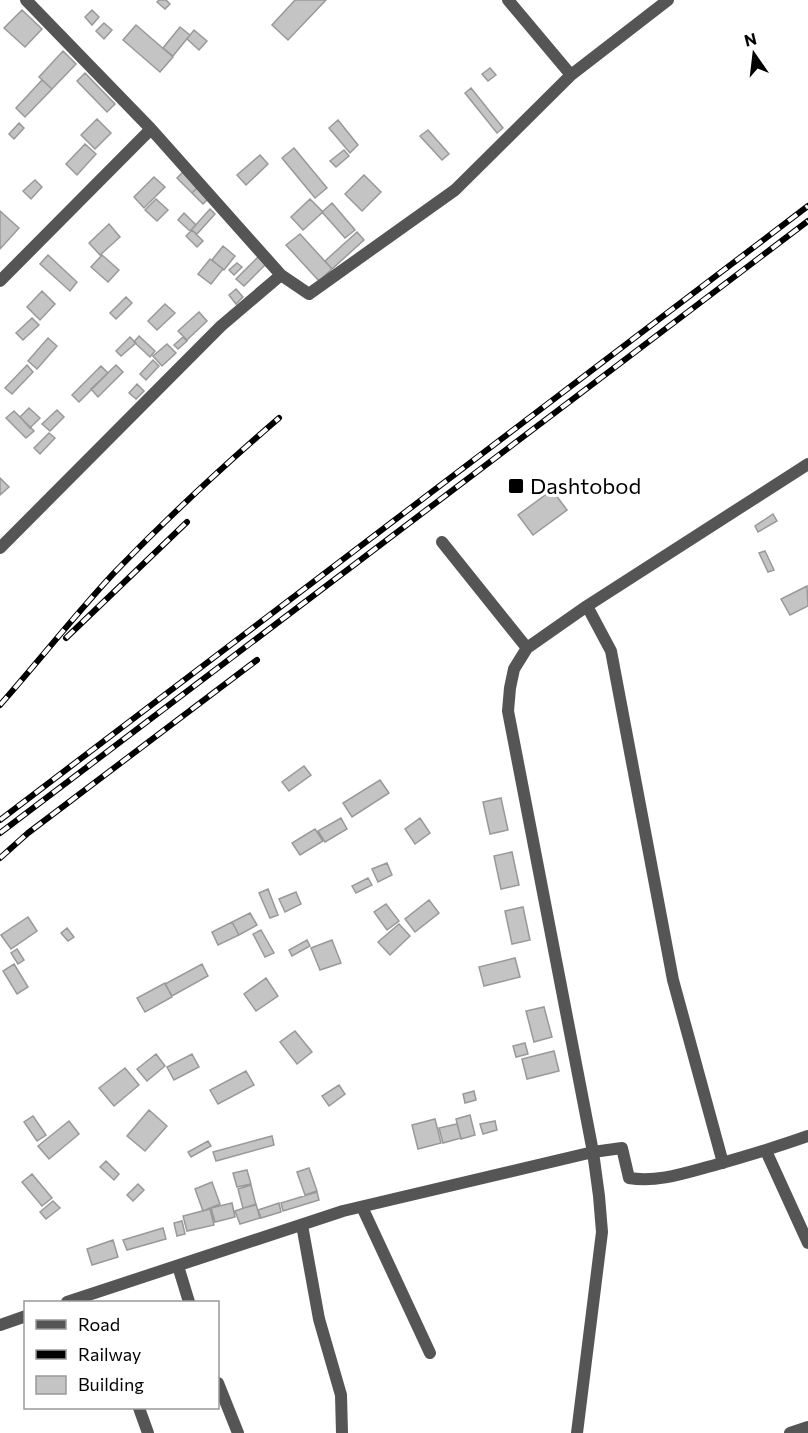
<svg xmlns="http://www.w3.org/2000/svg" width="808" height="1433" font-family="Commissioner,sans-serif">
  <style>
    .building { fill: #c4c4c4; stroke: #999; stroke-width: 1.5 }
    .lines { fill: none; stroke-linecap: round; stroke-linejoin: round }
    .minor { stroke: #555; stroke-width: 12 }
    .rail-casing { stroke: #000; stroke-width: 6 }
    .rail { stroke: #fff; stroke-width: 4; stroke-dasharray: 11; stroke-linecap: butt }
    .poi-dot { fill: #000; stroke: #fff; stroke-width: 2 }
    .labels { text-anchor: middle; stroke-width: 6; stroke-linejoin: round; paint-order: stroke }
    .poi-label { font-size: 22px; fill: #000; stroke: #fff; text-anchor: start }
  </style>
  <rect width="100%" height="100%" fill="#fff"/>
  <path class="building" d="M159,0H166L170,4L165,9L157,2Z
    M295,0H326L288,40L272,25Z
    M22,10L42,29L25,47L4,28Z
    M92,10L99,17L92,25L85,17Z
    M104,23L112,30L104,39L96,31Z
    M136,25L173,57L160,72L123,40Z
    M180,27L190,35L173,56L163,48Z
    M194,30L207,41L199,50L187,39Z
    M63,51L76,64L52,89L39,77Z
    M490,68L496,75L488,81L482,74Z
    M85,73L115,104L107,112L77,81Z
    M42,80L52,89L25,117L16,108Z
    M471,88L503,128L497,133L465,93Z
    M97,119L111,133L95,149L81,135Z
    M338,120L358,145L350,153L329,128Z
    M19,123L24,128L14,139L9,134Z
    M428,130L449,154L442,160L420,136Z
    M85,144L96,154L77,175L66,164Z
    M294,148L327,188L315,198L282,158Z
    M344,150L349,156L336,167L330,161Z
    M260,155L268,164L246,185L237,175Z
    M183,172L198,187L192,193L177,178Z
    M364,175L381,192L362,211L345,194Z
    M154,177L165,187L144,208L134,197Z
    M35,180L42,187L31,199L23,191Z
    M198,187L209,198L203,204L192,193Z
    M156,199L168,210L157,221L145,210Z
    M310,199L323,212L303,230L291,217Z
    M332,203L355,230L345,238L322,212Z
    M210,209L215,214L197,234L191,230Z
    M0,211L19,228L0,249Z
    M184,213L196,225L190,231L178,220Z
    M109,224L120,237L100,255L89,243Z
    M192,230L203,241L197,247L186,236Z
    M357,232L364,240L332,269L325,261Z
    M300,234L332,269L319,281L286,245Z
    M223,246L235,256L224,270L212,260Z
    M262,253L269,261L244,286L236,279Z
    M48,255L77,282L70,291L40,264Z
    M102,255L119,270L108,282L91,267Z
    M210,259L223,269L211,284L198,274Z
    M237,263L242,267L234,275L229,270Z
    M236,289L243,297L236,304L229,295Z
    M42,291L55,304L40,320L27,307Z
    M126,297L132,303L116,319L110,313Z
    M165,304L175,313L157,330L148,321Z
    M199,312L207,321L187,340L178,331Z
    M32,318L39,325L23,340L16,333Z
    M139,336L155,351L150,357L134,342Z
    M130,337L136,343L121,356L116,351Z
    M183,337L187,341L178,349L174,345Z
    M48,338L57,346L37,369L28,361Z
    M167,344L176,353L162,366L153,356Z
    M153,360L159,366L146,380L140,374Z
    M27,365L33,372L12,394L5,388Z
    M116,365L123,372L98,397L91,389Z
    M101,366L108,373L79,402L72,395Z
    M137,384L144,391L136,399L129,393Z
    M29,408L40,418L30,428L20,417Z
    M57,410L64,417L50,431L42,424Z
    M14,411L34,431L26,438L6,418Z
    M49,433L55,438L40,454L34,448Z
    M0,478L9,487L0,495Z
    M552,490L567,510L533,535L518,515Z
    M773,514L777,521L758,532L755,526Z
    M765,551L774,570L768,572L759,553Z
    M807,586L808,606L790,615L781,599Z
    M304,766L311,775L289,791L282,782Z
    M380,780L389,793L352,817L343,803Z
    M501,798L508,830L490,834L483,802Z
    M341,818L347,829L325,842L318,831Z
    M420,818L430,833L415,844L405,829Z
    M315,829L323,841L300,855L292,843Z
    M512,852L519,885L501,889L494,856Z
    M387,863L392,875L378,882L372,869Z
    M368,878L372,885L356,893L352,886Z
    M268,889L278,915L270,918L259,893Z
    M296,892L301,904L285,912L279,899Z
    M429,900L439,913L415,932L405,919Z
    M386,904L399,921L387,930L374,912Z
    M523,907L530,940L512,944L505,911Z
    M250,913L257,925L239,935L232,922Z
    M28,917L37,931L11,949L1,935Z
    M232,922L239,935L218,945L212,932Z
    M399,924L410,936L390,955L378,942Z
    M67,928L74,937L68,941L61,933Z
    M261,930L274,953L265,957L253,934Z
    M307,940L310,946L292,956L289,950Z
    M332,940L341,963L320,970L311,948Z
    M17,949L24,960L18,964L11,953Z
    M515,958L520,977L484,986L479,967Z
    M14,964L28,987L17,994L3,971Z
    M202,964L208,976L172,996L165,984Z
    M266,978L278,996L256,1011L244,994Z
    M165,983L172,997L145,1012L137,998Z
    M544,1007L552,1037L534,1042L526,1011Z
    M295,1031L312,1052L297,1064L280,1042Z
    M525,1043L528,1054L516,1057L513,1046Z
    M554,1051L559,1071L527,1079L522,1059Z
    M156,1054L165,1066L147,1081L137,1069Z
    M192,1054L199,1067L174,1080L167,1067Z
    M125,1068L139,1085L114,1106L99,1088Z
    M246,1071L254,1085L218,1104L210,1090Z
    M339,1085L345,1094L329,1106L322,1096Z
    M474,1091L476,1100L465,1103L463,1094Z
    M149,1110L167,1126L145,1151L127,1136Z
    M470,1115L475,1135L461,1139L456,1119Z
    M33,1116L46,1135L37,1141L24,1122Z
    M435,1119L441,1143L418,1149L412,1125Z
    M69,1121L79,1134L49,1159L38,1146Z
    M495,1121L497,1130L483,1134L480,1124Z
    M457,1124L461,1138L443,1143L439,1128Z
    M272,1136L274,1145L216,1161L213,1152Z
    M208,1141L211,1146L191,1157L188,1152Z
    M106,1161L119,1174L114,1180L100,1167Z
    M309,1168L317,1191L305,1195L297,1172Z
    M247,1170L251,1184L237,1187L233,1173Z
    M32,1174L52,1198L42,1206L22,1182Z
    M212,1182L220,1204L203,1211L195,1189Z
    M138,1184L144,1190L133,1201L127,1195Z
    M251,1185L256,1205L243,1208L238,1189Z
    M317,1192L319,1200L283,1211L281,1203Z
    M53,1201L60,1208L46,1219L40,1212Z
    M232,1203L235,1217L215,1222L211,1208Z
    M279,1203L281,1212L261,1218L258,1210Z
    M256,1204L260,1218L240,1224L235,1211Z
    M210,1209L214,1225L187,1231L183,1216Z
    M182,1221L185,1234L177,1236L174,1223Z
    M163,1228L166,1239L127,1250L123,1240Z
    M113,1240L118,1257L92,1265L87,1249Z"/>
  <g class="lines">
    <path class="minor" d="M26,0L151,129L281,275L309,294L455,190L571,75
      M508,0L571,75L668,0
      M0,281L151,129
      M442,542L527,648
      M0,548L221,326L281,275
      M587,606L611,651L673,980L723,1163
      M766,1151L808,1243
      M362,1207L430,1353
      M302,1225L319,1319L341,1395L342,1433
      M178,1266L189,1302
      M67,1302L343,1211L593,1152L622,1148L629,1178C658,1183 688,1172 715,1165C747,1156 777,1147 808,1136
      M0,1325L26,1316
      M218,1383L238,1433
      M139,1408L148,1433
      M577,1433L602,1232L599,1196L593,1152L508,711L510,688L514,669L527,648L587,606L808,464
      M790,1433L808,1427"/>
    <g class="rail-casing">
      <path id="rail" d="M66,638L187,522
        M0,705C38,662 74,616 113,574C166,519 221,468 279,418
        M0,820L808,206
        M0,833L808,221
        M0,858L28,833L257,660"/>
    </g>
    <use href="#rail" class="rail"/>
  </g>
  <rect class="poi-dot" x="508" y="478" width="16" height="16" rx="3"/>
  <g class="labels">
    <g class="poi-label">
      <text x="530" y="494">Dashtobod</text>
    </g>
  </g>
  <rect x="24" y="1301" width="195" height="108" fill="#ffffff" stroke="#999999" stroke-width="1.5"/>
  <rect x="36" y="1320" width="30" height="9" fill="#555555" stroke="#999999" stroke-width="1.5"/>
  <text x="78" y="1331" font-size="18" fill="#000000">Road</text>
  <rect x="36" y="1350" width="30" height="9" fill="#000000" stroke="#999999" stroke-width="1.5"/>
  <text x="78" y="1361" font-size="18" fill="#000000">Railway</text>
  <rect x="36" y="1376" width="30" height="18" fill="#c4c4c4" stroke="#999999" stroke-width="1.5"/>
  <text x="78" y="1391" font-size="18" fill="#000000">Building</text>
  <g transform="translate(754 54) rotate(346)" stroke="#ffffff" stroke-width="4.5" paint-order="stroke">
  <path d="M0-4.5L10 22L0 15L-10 22Z" fill="#000000"/>
  <text y="-9" font-size="16" font-weight="bold" text-anchor="middle" fill="#000000">N</text>
  </g>
</svg>
